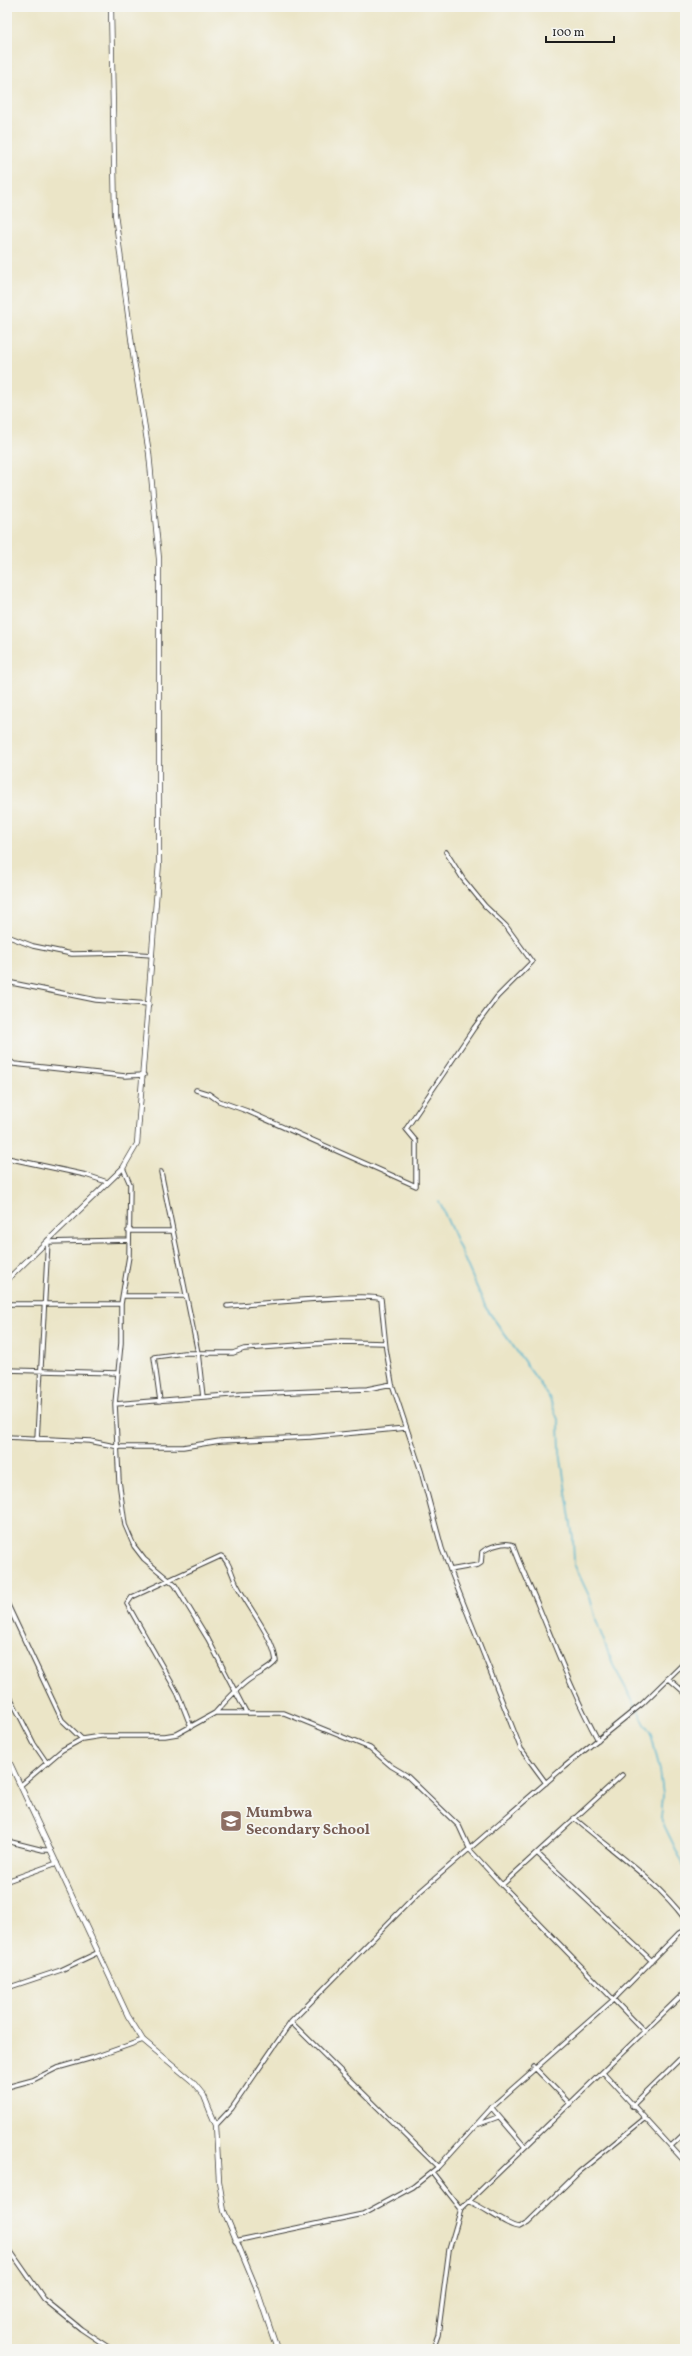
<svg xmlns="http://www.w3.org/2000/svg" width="692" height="2356" font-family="Vollkorn,serif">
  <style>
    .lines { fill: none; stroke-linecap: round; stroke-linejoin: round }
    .stream { stroke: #50b3cf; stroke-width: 1.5 }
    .minor-casing { stroke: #3b3a36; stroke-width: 5.5 }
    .tertiary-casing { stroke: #3b3a36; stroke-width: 6 }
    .minor { stroke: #fff; stroke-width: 3.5 }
    .tertiary { stroke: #fff; stroke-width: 4.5 }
    .labels { text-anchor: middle; stroke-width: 3.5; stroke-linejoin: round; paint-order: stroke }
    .education-label { font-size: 15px; font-weight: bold; fill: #785e54; stroke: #f6f6f2; text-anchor: start }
  </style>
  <rect width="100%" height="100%" fill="#f6f6f2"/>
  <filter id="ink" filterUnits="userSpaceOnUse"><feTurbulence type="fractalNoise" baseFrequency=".025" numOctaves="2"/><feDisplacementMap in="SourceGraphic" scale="8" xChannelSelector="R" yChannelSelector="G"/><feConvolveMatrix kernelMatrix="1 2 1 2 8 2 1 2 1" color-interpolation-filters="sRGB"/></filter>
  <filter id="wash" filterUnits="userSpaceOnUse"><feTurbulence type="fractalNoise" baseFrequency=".012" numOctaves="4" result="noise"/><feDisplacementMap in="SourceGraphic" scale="16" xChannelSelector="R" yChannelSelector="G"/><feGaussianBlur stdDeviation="0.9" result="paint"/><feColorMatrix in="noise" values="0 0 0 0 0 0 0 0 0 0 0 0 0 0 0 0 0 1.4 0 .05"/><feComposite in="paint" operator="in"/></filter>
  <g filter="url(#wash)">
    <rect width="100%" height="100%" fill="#ebe5c7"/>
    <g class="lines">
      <path class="stream" d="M439,1201L486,1308L548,1395L559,1422L560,1452L573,1538L574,1564L590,1598L597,1623L613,1665L651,1734L660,1770L663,1795L661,1819L685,1868"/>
    </g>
  </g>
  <g filter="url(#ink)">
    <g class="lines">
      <g class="minor-casing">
        <path id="minor" d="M7,936L33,946L72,954L123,953L152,955
          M7,982L96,1000L149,1004
          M7,1059L14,1064L125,1076L144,1075
          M196,1090L209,1094L219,1101L247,1111L416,1186V1141L406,1129L474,1028L497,997L532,962L506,926L485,906L463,879L446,852
          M7,1158L86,1175L107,1182
          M123,1168L130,1184L129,1256L121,1304V1343L115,1404L119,1481L125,1525L134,1546L144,1559L175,1585L208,1639L246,1712
          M161,1172L198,1353L203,1397
          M128,1231H172
          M48,1242L128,1240
          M123,1296H185
          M7,1304H121
          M227,1306C249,1305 371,1292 381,1299L386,1349L392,1384L421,1471L442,1549L521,1749L546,1783
          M7,1370L117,1373
          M160,1401L154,1357L184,1353H233L244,1349L341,1342L385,1343
          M115,1404L242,1394L367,1389L392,1384
          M7,1437L90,1441L119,1447H183L220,1441L311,1437L406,1428
          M37,1439L48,1240
          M450,1570L478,1565L481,1563L482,1552C488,1547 506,1541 513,1545C520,1566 530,1585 538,1605C557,1651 574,1696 598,1740
          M7,1603L62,1720L82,1739
          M668,1678L685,1693
          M7,1691L34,1744L47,1763
          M191,1727L178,1694L127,1604L132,1597L221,1556C229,1560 232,1575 236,1583C247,1606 273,1636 276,1661C269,1670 259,1673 250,1679C237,1688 226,1701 215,1713
          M21,1785L62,1750L82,1739L101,1736H165L177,1734L215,1713H284L370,1748L391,1766L406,1775L459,1826L470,1850L502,1885L644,2031
          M574,1818C611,1850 656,1880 685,1919
          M7,1841L43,1850H51
          M538,1854L652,1961
          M7,1881L57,1863
          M502,1885L622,1775
          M7,1988L61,1970L97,1953
          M291,2022L438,2167
          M534,2067L570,2104
          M603,2072L685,2162
          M7,2087L33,2080L57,2068L92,2058L143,2040
          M632,2106L685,2054
          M491,2107L525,2147
          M479,2124L498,2117
          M216,2125L232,2108L291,2022L416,1895L564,1767L642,1704L685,1662
          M671,2146L685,2133
          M432,2172L461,2209
          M468,2201C483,2206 508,2227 519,2227L528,2222L579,2172L644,2119
          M235,2241L363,2214L413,2187L438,2167L495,2104L613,2000L679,1933L685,1930
          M7,2246L44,2299L81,2329L111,2349
          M433,2349L438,2335L449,2250L461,2209L685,1992"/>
      </g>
      <g class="tertiary-casing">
        <path id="tertiary" d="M7,1280L123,1168L137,1144L159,863V559L149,453L134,361L115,214L111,7
          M7,1757L128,2016L143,2040L192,2081L204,2096L210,2111L216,2125L219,2181L224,2211L257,2290L277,2349"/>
      </g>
      <use href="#minor" class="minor"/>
      <use href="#tertiary" class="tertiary"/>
    </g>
  </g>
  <defs>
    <g id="school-square" transform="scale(1.15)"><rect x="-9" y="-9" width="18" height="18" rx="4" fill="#8d6e63" stroke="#f6f6f2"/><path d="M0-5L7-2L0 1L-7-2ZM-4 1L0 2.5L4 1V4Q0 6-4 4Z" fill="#fff"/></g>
  </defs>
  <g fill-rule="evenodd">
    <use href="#school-square" x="231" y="1821"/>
  </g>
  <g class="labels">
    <g class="education-label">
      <text x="246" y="1817">Mumbwa<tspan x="246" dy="17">Secondary School</tspan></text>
    </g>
  </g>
  <rect width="692" height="2356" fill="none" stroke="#f6f6f2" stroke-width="24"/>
  <path d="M546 36v6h68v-6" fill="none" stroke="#1c1c1c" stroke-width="2"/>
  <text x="552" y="36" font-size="12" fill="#1c1c1c" stroke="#f6f6f2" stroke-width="3" paint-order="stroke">100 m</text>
</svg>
